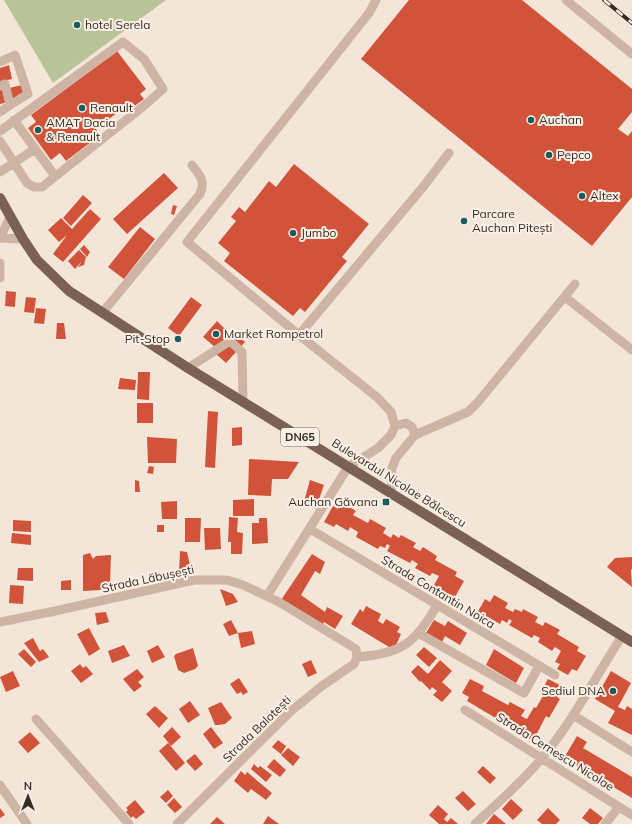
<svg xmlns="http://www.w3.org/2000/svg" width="632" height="824" font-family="Mulish,sans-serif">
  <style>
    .green { fill: #b8c498 }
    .building { fill: #d1543a }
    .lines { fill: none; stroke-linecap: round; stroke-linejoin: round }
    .minor { stroke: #cdb4a4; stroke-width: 9 }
    .major { stroke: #7b6056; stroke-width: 10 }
    .rail-casing { stroke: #382b26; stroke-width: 4 }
    .rail { stroke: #fbf0e6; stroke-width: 2.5; stroke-dasharray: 8; stroke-linecap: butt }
    .poi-dot { fill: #185d5d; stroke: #fbf0e6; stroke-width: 1.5 }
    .labels { text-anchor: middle; stroke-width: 4; stroke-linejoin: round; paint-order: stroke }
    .shield { fill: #fbf0e6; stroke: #726660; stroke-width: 1 }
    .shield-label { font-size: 11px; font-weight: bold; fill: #382b26 }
    .poi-label { font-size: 12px; fill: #382b26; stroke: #fbf0e6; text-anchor: start }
    .street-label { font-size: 12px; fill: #382b26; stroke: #fbf0e6 }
  </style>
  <rect width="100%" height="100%" fill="#f4e5d9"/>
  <path class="green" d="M4,0H166L53,83Z"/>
  <path class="building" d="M409,0H522L632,89V112L618,129L628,136L632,131V197L592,246L361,59Z
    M117,51L146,89L140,94L144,99L129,110L126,106L96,129L100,135L66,161L60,153L51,160L28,128L36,122L31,115Z
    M9,65L12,79L7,80L9,88L22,85L25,98L0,104V68Z
    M294,164L369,224L342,257L347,261L305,312L300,308L293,316L224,261L230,253L218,243L236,221L231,217L239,207L245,212L269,181L276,187Z
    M164,173L178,188L127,234L113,219Z
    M83,195L92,203L71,226L63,218Z
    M173,205L177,206L174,215L171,214Z
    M90,209L101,219L63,262L53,254L67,235L59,242L48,230L61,218L72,229Z
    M140,227L155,239L124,279L108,267Z
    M84,245L90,252L87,257L80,249Z
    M79,250L86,257L84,265L78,267L82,261L75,269L68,261Z
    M6,291L16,292L15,307L5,306Z
    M26,297L36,298L34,313L24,312Z
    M191,297L202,305L179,336L168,328Z
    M36,308L46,309L44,324L34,323Z
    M217,321L228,332L224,336L228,340L235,333L245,342L226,363L216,354L215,347L203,337Z
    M57,323H64L66,339H56Z
    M138,372H150L149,400L137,399Z
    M120,378L136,380L135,390L118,389Z
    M137,403H153V423H137Z
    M208,411L218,412L215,468L205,467Z
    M242,427V445L232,446V428Z
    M147,437L177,439L176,463H148Z
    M249,459L299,462L288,479H272L271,496L248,495Z
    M149,466L154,467L153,474L147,473Z
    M135,480L139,481L140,492H135Z
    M310,480L324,485L316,508L303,505Z
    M254,499V516H233V500Z
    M177,501V519H162L161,502Z
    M342,503L356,511L353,515L368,523L370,519L386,528L383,533L391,538L393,534L399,538L401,535L416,543L413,547L420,551L423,547L437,556L435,560L457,572L455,576L464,581L455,597L450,594L446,601L435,595L438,590L433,587L439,576L432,573L430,576L415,568L418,564L412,560L410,563L387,551L390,546L387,544L385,548L380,546L378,549L356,537L358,532L350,527L348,531L336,524L334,527L324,522L333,506L338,509Z
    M229,517L238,518L237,532L243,533L242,554H231V542H228Z
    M185,518H201L200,542H185Z
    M259,518H267L268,543L252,544V523H259Z
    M13,520L31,521V532L13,531Z
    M157,525H164V532H157Z
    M204,528H220L221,549L205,550Z
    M12,533L31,535V545L11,543Z
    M180,551L187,552L191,570L179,573Z
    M90,553L93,559L96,556L111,555L110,584L100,590L83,591V555Z
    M312,554L325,562L320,574L315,571L301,595L325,612L327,607L343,616L335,629L324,622L322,626L281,600Z
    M632,557V570L631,569L632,587L607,567L615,558Z
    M18,568H33V581L17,580Z
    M71,580V590H61V581Z
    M10,585L24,586L23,604L9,603Z
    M220,589L233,594L238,602L226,606Z
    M494,595L508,603L505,608L513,612L515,609L522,612L523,609L538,617L535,622L543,626L545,622L560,630L557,634L579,647L577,651L586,656L577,671L572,669L568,675L557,669L560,664L555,662L561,651L555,647L552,651L538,642L540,638L534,635L532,638L509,625L512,621L509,619L507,623L502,620L500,624L488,617L486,620L476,615L485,599L490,602Z
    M366,606L381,614L378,621L383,624L386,619L400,627L397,632L401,634L394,650L351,624L360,609L363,612Z
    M106,612L109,622L97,625L95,613Z
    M231,620L238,633L229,636L223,624Z
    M434,620L445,626L448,621L467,633L460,645L445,636L442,642L426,633Z
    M89,628L100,649L89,656L77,634Z
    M252,631L255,644L241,648L238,633Z
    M33,638L40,651L43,649L49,657L39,662L24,643Z
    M124,645L130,656L112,663L108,651Z
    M158,645L165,657L152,663L147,651Z
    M424,647L437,658L429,667L416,655Z
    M193,648L198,666L195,669L184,673L178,670L174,656L176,654Z
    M24,649L36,662L31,667L18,654Z
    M494,649L524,668L516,683L486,665Z
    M311,660L317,673L308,677L302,664Z
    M440,660L452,671L442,682L452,691L442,702L433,695L437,691L432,687L430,690L421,681L420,682L411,672L418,665L428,674Z
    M80,664L83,668L86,666L93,674L81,683L71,671Z
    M137,669L144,677L138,682L142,686L134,692L123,679Z
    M13,671L20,686L6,692L0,677Z
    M611,671L631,683L618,707L625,710L627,706L632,709V735L608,723L615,711L595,699Z
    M239,678L248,692L243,695L241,692L237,694L230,684Z
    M470,679L484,686L482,691L508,705L510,702L525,710L521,716L527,719L534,707L536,708L543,696L540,694L548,679L562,686L557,697L560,699L549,718L546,716L533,741L513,729L515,725L506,720L504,723L467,701L469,697L462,693Z
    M190,701L200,715L188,723L179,709Z
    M221,702L232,718L225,724L218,725H215L208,708Z
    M155,706L168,718L159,728L146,714Z
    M172,727L181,737L171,746L163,736Z
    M211,727L223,743L214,749L203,734Z
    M30,732L40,743L28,753L18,742Z
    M577,736L587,742L583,748L632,777V798L564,758Z
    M278,740L286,746L281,754L272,747Z
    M168,743L185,763L176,771L159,751Z
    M288,748L300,757L293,766L281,755Z
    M195,754L203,764L195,771L186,761Z
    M274,759L286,770L280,777L267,767Z
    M254,764L258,768L260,766L272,775L266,782L251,769Z
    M483,766L496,778L490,784L477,772Z
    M241,771L245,775L247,772L272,793L266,800L251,789L248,793L234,781Z
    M168,790L173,796L166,803L160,797Z
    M463,791L476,804L468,811L455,798Z
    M174,798L182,807L175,813L167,805Z
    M511,799L523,810L513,820L502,809Z
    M135,800L145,812L136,819L133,816L131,818L126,812L128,810L126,808Z
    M438,805L448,814L444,819L447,822L451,818L458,824H439L429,815Z
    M0,808L5,815L0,818Z
    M548,808L560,820L556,824H542L537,820Z
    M590,808L603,818L598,824H590L582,818Z
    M494,814L506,824H486Z
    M268,816L279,824H263Z
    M217,817L225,824H210Z"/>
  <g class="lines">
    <path class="minor" d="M566,0L632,54
      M0,62L15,55L28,94L10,105
      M0,86L5,84L10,105L0,112
      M14,120L55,176
      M0,131L123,42L144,59L163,89L145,105L42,187H34L27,183L0,141
      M0,172L35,149
      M0,238L23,239
      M0,238L10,217
      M0,263V278
      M565,297L632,350
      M103,312L200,194C206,181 199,174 192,165
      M299,335L187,242L369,13L376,0
      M188,368L230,341L242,352L243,401
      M395,426L406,423L412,427L415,435
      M391,493L392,468L396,458L415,435L468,412L478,402L575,284
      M310,529L555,675
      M267,596L348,467L378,448L391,435L395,426L391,412L378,398L299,335L423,187L449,153
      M0,622L55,611L194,580H227L243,585L279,602L356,649L357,657L354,664L322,686L291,711L177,824
      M420,634L524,693L539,666
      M357,657C401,654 416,643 437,605
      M465,710L632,815
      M573,715L632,752
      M36,719L129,824
      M0,785L27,824
      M475,824C498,803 522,782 542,758C573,721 596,676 622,636
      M605,824L619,807"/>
    <path class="major" d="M0,198L23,239L37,260L69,291L188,368L632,642"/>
    <g class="rail-casing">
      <path id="rail" d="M604,0L632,23"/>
    </g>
    <use href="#rail" class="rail"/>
  </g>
  <g class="poi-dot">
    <circle cx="77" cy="25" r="4"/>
    <circle cx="82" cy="108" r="4"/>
    <circle cx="531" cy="120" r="4"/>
    <circle cx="38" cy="130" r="4"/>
    <circle cx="549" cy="155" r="4"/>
    <circle cx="582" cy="196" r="4"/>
    <circle cx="464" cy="221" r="4"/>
    <circle cx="293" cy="233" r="4"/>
    <circle cx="216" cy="334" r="4"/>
    <circle cx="178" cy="339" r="4"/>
    <rect x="382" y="498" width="8" height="8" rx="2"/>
    <circle cx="613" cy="691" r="4"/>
  </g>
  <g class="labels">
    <rect class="shield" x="281" y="428" width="38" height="18" rx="3"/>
    <g class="shield-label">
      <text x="300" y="441">DN65</text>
    </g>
    <g class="poi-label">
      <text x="85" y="29">hotel Serela</text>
      <text x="90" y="112">Renault</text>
      <text x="539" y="124">Auchan</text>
      <text x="46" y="127">AMAT Dacia<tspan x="46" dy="14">&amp; Renault</tspan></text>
      <text x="557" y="159">Pepco</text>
      <text x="590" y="200">Altex</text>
      <text x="472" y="218">Parcare<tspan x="472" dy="14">Auchan Pitești</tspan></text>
      <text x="301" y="237">Jumbo</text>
      <text x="224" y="338">Market Rompetrol</text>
      <text x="170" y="343" text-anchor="end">Pit-Stop</text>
      <text x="378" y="506" text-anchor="end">Auchan Găvana</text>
      <text x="605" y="695" text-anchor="end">Sediul DNA</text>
    </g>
    <g class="street-label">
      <text transform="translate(399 483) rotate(32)" y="4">Bulevardul Nicolae Bălcescu</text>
      <text transform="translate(148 579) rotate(-12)" y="4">Strada Lăbușești</text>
      <text transform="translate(438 592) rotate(31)" y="4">Strada Contantin Noica</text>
      <text transform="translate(257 729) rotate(-44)" y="4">Strada Balotești</text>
      <text transform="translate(555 752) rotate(32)" y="4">Strada Cernescu Nicolae</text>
    </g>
  </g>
  <g transform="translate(28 796)" stroke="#fbf0e6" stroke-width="3" paint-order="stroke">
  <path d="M0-3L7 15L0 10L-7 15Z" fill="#382b26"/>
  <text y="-6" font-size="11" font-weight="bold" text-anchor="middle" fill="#382b26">N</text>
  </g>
</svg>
